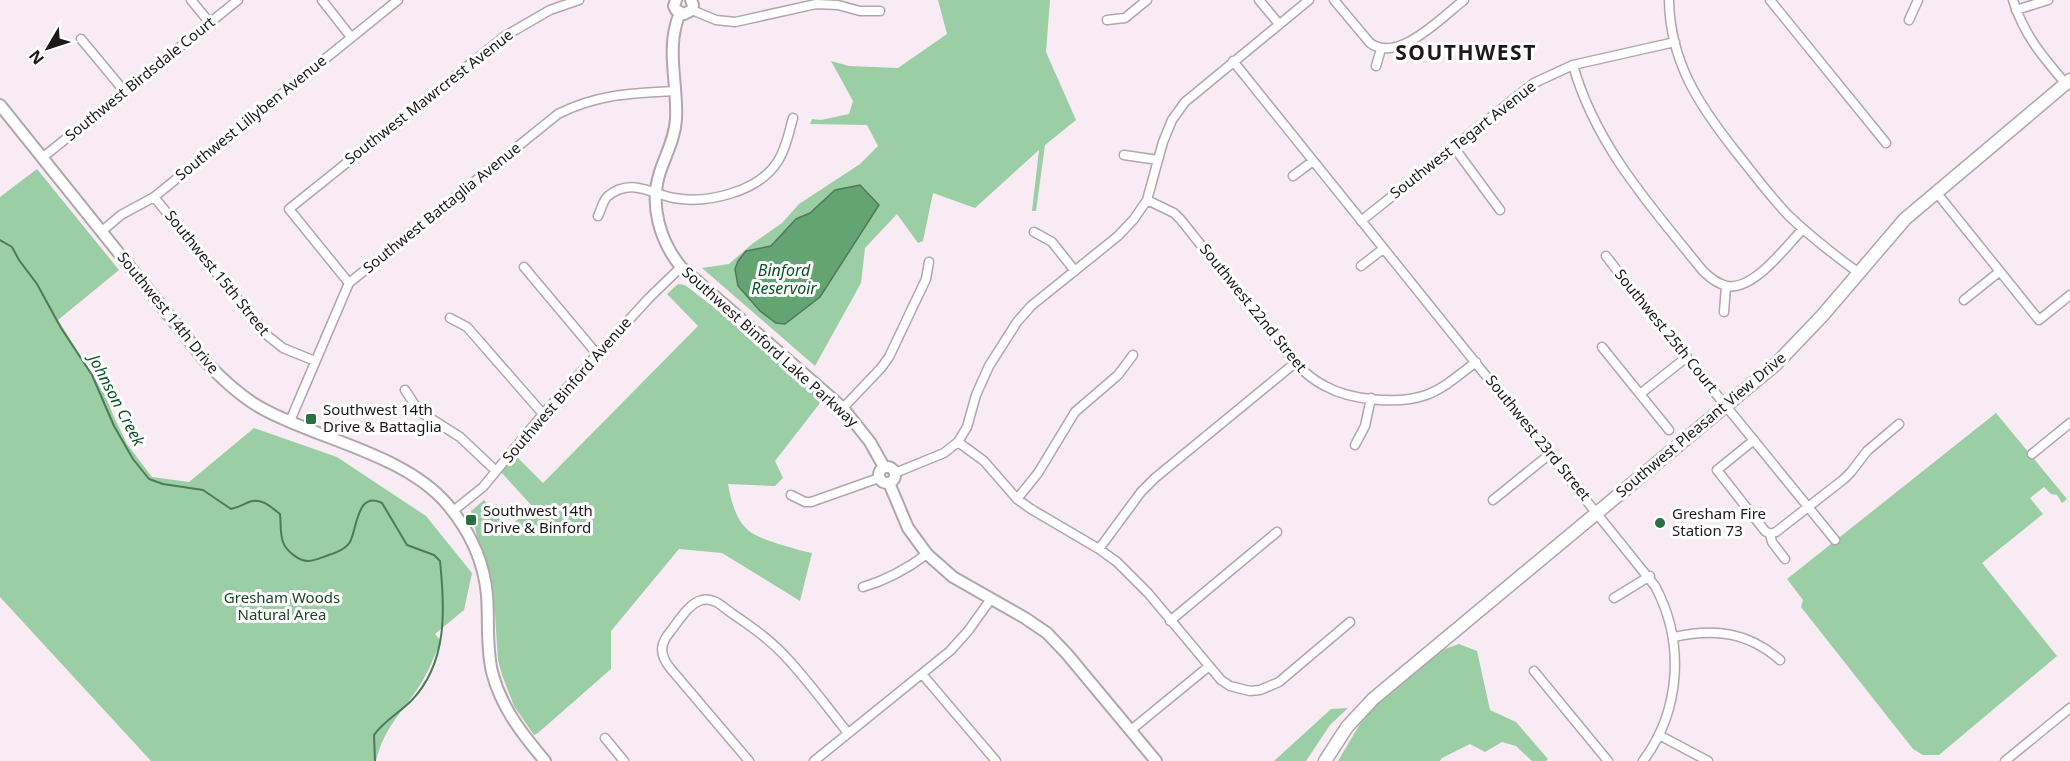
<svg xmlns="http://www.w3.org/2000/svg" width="2070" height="761" font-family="'Noto Sans',sans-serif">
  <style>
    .green { fill: #9bcea5 }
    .water { fill: #64a372; stroke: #4f7a58; stroke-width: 1.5 }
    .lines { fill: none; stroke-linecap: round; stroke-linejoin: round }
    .stream { stroke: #4f7a58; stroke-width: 2 }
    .minor-casing { stroke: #b1a6ad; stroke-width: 11 }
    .tertiary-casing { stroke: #b1a6ad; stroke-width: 14 }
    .secondary-casing { stroke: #b1a6ad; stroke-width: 15 }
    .minor { stroke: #fff; stroke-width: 8 }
    .tertiary { stroke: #fff; stroke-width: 10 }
    .secondary { stroke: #fff; stroke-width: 12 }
    .poi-dot { fill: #28703e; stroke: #fff; stroke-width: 2 }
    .labels { text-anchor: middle; stroke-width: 6; stroke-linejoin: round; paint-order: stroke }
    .street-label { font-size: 15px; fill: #1d191b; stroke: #fff }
    .poi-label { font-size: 15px; fill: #1d191b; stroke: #fff; text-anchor: start }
    .park-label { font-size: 15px; fill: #184726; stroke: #fff }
    .water-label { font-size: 16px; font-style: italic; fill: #085325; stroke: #fff }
    .district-label { font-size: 21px; font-weight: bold; letter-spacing: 1.5px; fill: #1d191b; stroke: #fff }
  </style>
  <rect width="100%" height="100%" fill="#f8ebf3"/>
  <path class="green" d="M938,0H1050L1046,52L1076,120L1045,145L1036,211H1032L1039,150L975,208L933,193L923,241L918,243L897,214L865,248L861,283L815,366L702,268L729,264L752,244L782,223L799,204L860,164L878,146L867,125L810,124L812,119L821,120L849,114L853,101L831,61L849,66L898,68L947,34Z
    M37,169L119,270L58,320L106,396L113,415L127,444L152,477L189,482L254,428L337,457L426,516L472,573L464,610L435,634L441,641C434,656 428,674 418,688C400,715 384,728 376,761H151L0,597V197Z
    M678,284L685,285L827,394L775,461L783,478L775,486L728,484C731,500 735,519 749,531C758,539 798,550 812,553L800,601L722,553L679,549L611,631V669L538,733L534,735L514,706L502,675L498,660L495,614L471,511L484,500L507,528L533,507L501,472L512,452L543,483L698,326L667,294Z
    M1996,413L2067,499L2062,503L2057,495L2051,494L2044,487L2030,498L2043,514L1982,563L2057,656L1939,755H1923L1913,749L1801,607L1803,600L1787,579Z
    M1459,644L1477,651L1490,710L1516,722L1548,759L1546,761H1532L1516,746L1502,742L1485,752L1470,744L1442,758L1440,761H1338L1367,712L1433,653Z
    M1348,708L1330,725L1306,761H1274L1331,709Z"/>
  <path class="water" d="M860,185L879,205L820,297L785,324L776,323L760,311L738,286L735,269L738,261L746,251L771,246L796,219L810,213L835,190Z"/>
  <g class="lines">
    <path class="stream" d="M0,240L12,247L19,260L37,284L61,328L92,375L114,426L133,459L149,479L163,484L203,490L231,509C240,507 242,505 249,502C261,497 271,507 280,514C281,523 280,534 283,542C286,551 299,561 308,561C314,561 320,558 326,556C334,553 345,550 350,542C357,529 357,490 382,503L407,545L434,555L440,561C445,609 448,663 411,701C399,713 384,721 374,735L375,761"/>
    <g class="minor-casing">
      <path id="minor" d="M191,0L210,23
        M322,0L351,37
        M1259,0L1279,24
        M1334,0L1370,43C1398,64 1442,17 1464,0
        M1669,0C1670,62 1699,105 1736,152C1753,173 1769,195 1788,215C1810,236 1834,255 1859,273
        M1770,0L1886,143
        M2013,0C2024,35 2042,56 2066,84
        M692,10L716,20L735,22L816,4L838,5L860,11H880
        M2016,10L2048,0
        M1107,20L1125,18L1147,0
        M1909,20L1918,0
        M81,39L125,92
        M1233,61L1655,586C1685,642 1681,710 1643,761
        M1573,65C1595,145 1652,208 1703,271C1709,277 1718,284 1727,286C1754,291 1786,246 1803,229
        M1376,66L1381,49
        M1453,146L1500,210
        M1124,155L1158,160
        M42,158L238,0
        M1293,176L1313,161
        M1936,192L2039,320L2070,295
        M154,197L268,336L283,348L315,361
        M1147,200L1174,213L1181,220L1295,363C1304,372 1313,380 1325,386C1350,400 1398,405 1426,395C1445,388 1460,374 1476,362
        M598,216C601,210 603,200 608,196C631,177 652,194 674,198C707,204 759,192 778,161C786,149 789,132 793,118
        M1361,221L1534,83L1573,65L1675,42
        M102,231L121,215L154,197L398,0
        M1034,232L1052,242L1075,271
        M1606,256L1647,309L1835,540
        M1361,266L1383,249
        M524,267L597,354
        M349,283L289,209L505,36L550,10L579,0
        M1964,300L1999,272
        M1724,312L1726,286
        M450,318L467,327L543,414
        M1602,347L1669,430
        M405,390L419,411L460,437L496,471
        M1640,394L1687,357
        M843,408L881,368L889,357L926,279L929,262
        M290,421L349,283L558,114C597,94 633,93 675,91
        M1754,440L1717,470L1765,531L1770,534L1772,542L1785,559
        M958,442L984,461L1017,499L1031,509L1099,549L1117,562L1148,593L1221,680L1230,686L1250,691L1260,690L1279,682L1350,622
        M1355,445L1365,426L1371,398
        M2032,454L2070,423
        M895,473L944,453L958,442L967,427L976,395L989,366L1017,322L1031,306L1118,236L1134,219L1147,200L1163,142L1172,120L1185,102L1309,0
        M791,495L805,502H811L879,478
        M1017,499L1038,473L1075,412L1118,375L1133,355
        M1493,500L1550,454
        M453,511L483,487L543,414L649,298L681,267
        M1770,534L1776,532L1844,479L1851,472L1867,451L1899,424
        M1099,549L1141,492L1155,478L1295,363
        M863,587C887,580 907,569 927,554
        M1614,598L1650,576
        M1170,621L1277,532
        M1674,637C1715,628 1748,632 1780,660
        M1534,671L1608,761
        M922,674L996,761
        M1131,730L1208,667
        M1659,735L1708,761
        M605,738L624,761
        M749,761L670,668C660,655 659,645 670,632C678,622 689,603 702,600C713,597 722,606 730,612C749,625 768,638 784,655C807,679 827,707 848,733
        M814,761L950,651L968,631L991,599
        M2005,761L2070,708"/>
    </g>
    <g class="tertiary-casing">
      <path id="tertiary" d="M676,0L674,6L676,10L684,14L692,10L693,5L691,0
        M680,13C665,47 678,84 676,119C675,138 666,154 660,172C649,205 660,241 681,267L843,408L870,442L884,467
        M0,105L207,363C224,381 241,397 263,409C320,440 404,454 447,504C469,530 484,561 487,595C489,621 486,646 492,672C501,707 522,734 545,761
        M879 475a8 8 0 1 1 16 0a8 8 0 1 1-16 0Z
        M889,483L908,528L927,554L953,577L1025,618L1047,633L1067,654L1156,761"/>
    </g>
    <g class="secondary-casing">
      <path id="secondary" d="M1325,761L1347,727L1373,699L1776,364L1822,316L1905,219L2070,80"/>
    </g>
    <use href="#minor" class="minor"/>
    <use href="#tertiary" class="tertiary"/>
    <use href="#secondary" class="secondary"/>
  </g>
  <g class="poi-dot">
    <rect x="305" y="413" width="12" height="12" rx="3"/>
    <rect x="465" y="514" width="12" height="12" rx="3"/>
    <circle cx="1660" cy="523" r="6"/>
  </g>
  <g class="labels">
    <g class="street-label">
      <text transform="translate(140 79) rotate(-39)" y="5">Southwest Birdsdale Court</text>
      <text transform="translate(429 97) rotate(-38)" y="5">Southwest Mawrcrest Avenue</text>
      <text transform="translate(251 118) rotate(-39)" y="5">Southwest Lillyben Avenue</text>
      <text transform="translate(1463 140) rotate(-38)" y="5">Southwest Tegart Avenue</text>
      <text transform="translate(442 208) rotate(-39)" y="5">Southwest Battaglia Avenue</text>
      <text transform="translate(217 273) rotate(51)" y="5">Southwest 15th Street</text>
      <text transform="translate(1253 308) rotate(51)" y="5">Southwest 22nd Street</text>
      <text transform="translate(168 313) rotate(51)" y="5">Southwest 14th Drive</text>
      <text transform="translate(1666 331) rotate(51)" y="5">Southwest 25th Court</text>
      <text transform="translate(770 347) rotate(42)" y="5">Southwest Binford Lake Parkway</text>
      <text transform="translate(567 390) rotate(-49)" y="5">Southwest Binford Avenue</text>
      <text transform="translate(1701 425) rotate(-40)" y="5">Southwest Pleasant View Drive</text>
      <text transform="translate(1538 438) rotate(51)" y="5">Southwest 23rd Street</text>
    </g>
    <g class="poi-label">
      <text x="323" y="415">Southwest 14th<tspan x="323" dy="17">Drive &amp; Battaglia</tspan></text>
      <text x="483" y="516">Southwest 14th<tspan x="483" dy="17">Drive &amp; Binford</tspan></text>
      <text x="1672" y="519">Gresham Fire<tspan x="1672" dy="17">Station 73</tspan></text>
    </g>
    <g class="park-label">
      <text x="282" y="603">Gresham Woods<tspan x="282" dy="17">Natural Area</tspan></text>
    </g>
    <g class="water-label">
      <text x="784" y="276">Binford<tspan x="784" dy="18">Reservoir</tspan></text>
      <text transform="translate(117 400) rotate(62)" y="6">Johnson Creek</text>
    </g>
    <g class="district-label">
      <text x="1466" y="60">SOUTHWEST</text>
    </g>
  </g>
  <g transform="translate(48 48) rotate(231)" stroke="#ffffff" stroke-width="4.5" paint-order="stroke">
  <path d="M0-4.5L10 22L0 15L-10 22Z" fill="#1d191b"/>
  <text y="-9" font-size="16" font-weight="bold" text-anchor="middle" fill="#1d191b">N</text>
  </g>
</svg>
